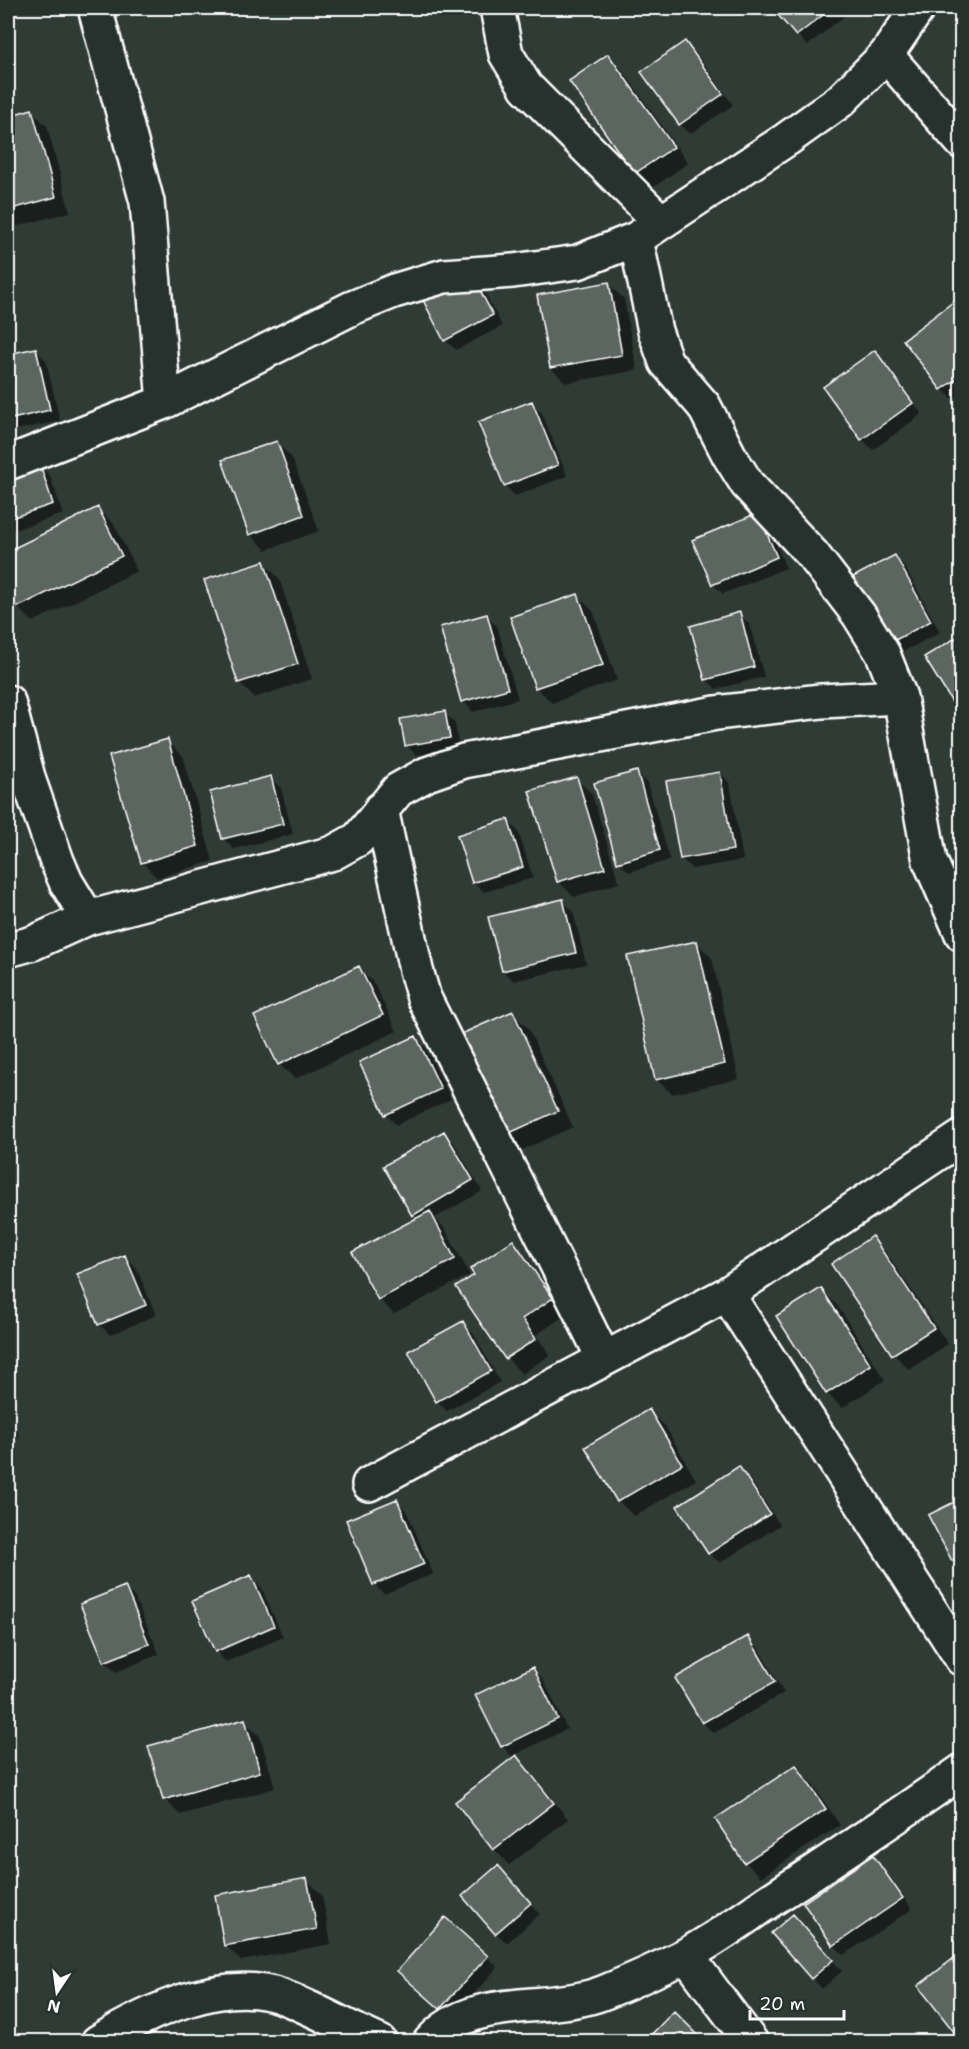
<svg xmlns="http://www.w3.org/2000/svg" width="969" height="2049" font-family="'Shantell Sans',sans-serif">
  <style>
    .shadow { fill: #0007 }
    .building { fill: #5b6661; stroke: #fff; stroke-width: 1.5 }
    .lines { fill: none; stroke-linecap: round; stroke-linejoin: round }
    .minor-casing { stroke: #fff; stroke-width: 38 }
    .minor { stroke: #26332d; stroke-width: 33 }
  </style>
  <rect width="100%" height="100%" fill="#2f3b35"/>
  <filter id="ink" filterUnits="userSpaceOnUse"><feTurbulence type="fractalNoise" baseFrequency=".0167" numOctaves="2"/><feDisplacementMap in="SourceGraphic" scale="12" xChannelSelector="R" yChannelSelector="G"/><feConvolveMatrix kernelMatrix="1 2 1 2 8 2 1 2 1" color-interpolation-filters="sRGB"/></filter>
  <g filter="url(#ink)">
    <path class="shadow" d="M774,8H852L853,9L807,46Z
      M685,43L696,53L733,105L690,134L680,124Z
      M607,56L623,71L688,163L651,189L636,173L571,81Z
      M31,111L47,126L70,212L18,226L8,216V117Z
      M608,284L624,299L637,370L566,383L551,368Z
      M482,287L502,326L456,350L445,340L425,301Z
      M962,305V393L953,399L942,389L905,340Z
      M35,349L46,360L60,421L12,431L8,426V355Z
      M875,352L885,363L922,414L873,450L862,439L825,387Z
      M531,403L542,413L567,476L515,496L505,485Z
      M277,443L292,458L319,531L266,550L250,534Z
      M39,465L50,476L63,514L8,532V476Z
      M98,509L114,524L137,571L33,622L17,607L8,587V553Z
      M768,525L786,568L723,594L713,584L694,541Z
      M894,556L905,567L940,632L899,654L889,644Z
      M264,563L279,578L312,679L254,698L239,682Z
      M578,596L593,611L617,680L552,703L537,688L512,618Z
      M739,614L750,625L764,677L716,689L706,679Z
      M486,616L497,626L518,699L473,712L463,701Z
      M962,636V711L956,706Z
      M444,713L455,723L459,748L417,755L406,745Z
      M167,741L183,756L213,861L157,878L142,862Z
      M637,772L647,783L670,860L629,872L619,862Z
      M720,773L730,784L743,860L692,869L681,858Z
      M270,778L281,788L293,834L234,849L224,839L212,793Z
      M576,779L592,794L619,883L574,897L558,881Z
      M508,821L518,831L533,878L484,892L473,882Z
      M8,831L12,844L8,846Z
      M562,901L573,911L586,964L514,981L503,971L490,919Z
      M697,943L712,958L739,1079L672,1094L656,1079Z
      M358,968L374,983L397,1031L295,1079L279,1064Z
      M512,1013L528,1028L573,1127L522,1150L506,1135Z
      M416,1038L426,1048L451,1099L396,1125L386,1114Z
      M444,1132L454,1143L482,1191L435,1218L445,1229L470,1275L394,1314L379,1299L418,1219L413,1215Z
      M872,1238L887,1254L948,1344L909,1370L894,1354L833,1265Z
      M513,1242L528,1258L567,1314L536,1335L550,1355L522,1374L507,1358L459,1287L476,1275Z
      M125,1256L136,1267L156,1315L110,1335L99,1324Z
      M821,1290L837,1305L885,1380L842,1408L827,1393Z
      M462,1322L473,1333L500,1382L447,1411L437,1401Z
      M649,1411L665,1426L696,1480L634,1516L618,1501Z
      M8,1412L20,1437L8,1444Z
      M739,1468L749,1478L780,1525L720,1563L709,1553Z
      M962,1500V1569L953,1561Z
      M397,1501L407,1512L433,1574L384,1594L374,1584Z
      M250,1577L261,1587L283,1637L226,1662L216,1651Z
      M125,1588L135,1598L159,1654L116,1672L105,1662L82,1605Z
      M748,1638L758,1648L784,1693L714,1733L703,1723L677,1678Z
      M532,1669L543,1679L567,1729L514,1755L531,1772L568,1819L509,1865L494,1849L514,1758L502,1746Z
      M244,1721L260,1736L275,1788L180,1815L165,1799Z
      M796,1767L811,1782L840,1825L761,1877L745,1862Z
      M872,1857L883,1867L912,1909L844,1955L834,1945Z
      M508,1878L540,1914L507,1943L496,1933Z
      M307,1880L322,1895L331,1944L241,1961L226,1945Z
      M446,1920L498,1967L452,2018L410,1981Z
      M804,1927L842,1971L822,1989L773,1933Z"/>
    <path class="building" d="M772,8H832L796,36Z
      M685,41L723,94L679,125L641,72Z
      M608,54L674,147L634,174L569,81Z
      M32,109L56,197L8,210V116Z
      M472,275L493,315L444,341L423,300Z
      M609,282L622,355L550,368L537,295Z
      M957,299L962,304V375L941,390L903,340Z
      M36,348L50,410L8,420V354Z
      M875,350L913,403L861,440L823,387Z
      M532,401L558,465L504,486L478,422Z
      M277,441L304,515L249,535L222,460Z
      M40,464L53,504L8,519V474Z
      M98,507L122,556L16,608L8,591V551Z
      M758,513L777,557L712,585L692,540Z
      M895,555L931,621L888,644L851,578Z
      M264,561L298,664L238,683L204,580Z
      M578,594L603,665L535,688L510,617Z
      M740,612L754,667L705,680L690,626Z
      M487,614L508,689L461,702L440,627Z
      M962,634V703L955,707L924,657Z
      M445,711L450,738L405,746L400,719Z
      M168,739L198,846L141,863L109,756Z
      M637,771L660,850L617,863L594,783Z
      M720,772L733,850L680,859L666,781Z
      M271,776L283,824L222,839L210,792Z
      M577,777L605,868L557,882L529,791Z
      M508,819L523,867L472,883L457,835Z
      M563,899L576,953L502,971L488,917Z
      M697,941L725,1064L655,1080L627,956Z
      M359,966L383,1015L278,1065L254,1016Z
      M513,1011L558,1111L505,1135L459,1035Z
      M416,1036L441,1089L385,1115L359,1062Z
      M444,1131L473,1180L412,1216L383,1166Z
      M430,1211L455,1259L378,1300L352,1252Z
      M872,1236L934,1328L892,1355L831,1264Z
      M513,1240L553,1298L522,1319L536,1339L505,1359L456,1287L474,1275L470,1269Z
      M125,1255L146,1305L98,1325L77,1274Z
      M821,1288L871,1365L826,1394L776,1316Z
      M463,1321L491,1371L436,1402L408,1351Z
      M649,1409L682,1464L617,1502L585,1447Z
      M739,1466L770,1514L708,1554L677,1506Z
      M962,1498V1556L952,1561L928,1515Z
      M397,1499L424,1564L373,1585L346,1520Z
      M251,1575L274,1626L215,1652L192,1601Z
      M125,1586L149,1644L104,1662L80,1604Z
      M748,1636L775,1682L702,1723L675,1678Z
      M533,1667L558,1719L501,1747L475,1695Z
      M245,1719L260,1772L163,1800L148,1746Z
      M516,1755L554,1803L493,1850L455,1802Z
      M796,1765L826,1809L744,1863L715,1819Z
      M873,1855L903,1898L833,1946L803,1903Z
      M498,1865L531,1903L495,1934L462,1896Z
      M307,1878L317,1929L224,1946L215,1895Z
      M793,1914L833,1960L811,1979L771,1933Z
      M445,1917L488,1956L440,2009L397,1971Z
      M958,1955L962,1959V2042L918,1986Z
      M674,2011L705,2042H644Z"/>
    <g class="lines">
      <g class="minor-casing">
        <path id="minor" d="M95,8L147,202L164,402
          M497,8L506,54L526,87L661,222
          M886,55L962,142
          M636,239L655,331L666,362L704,406L729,455L747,484L813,555L859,615L883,654L900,697L930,861L962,934
          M8,463L164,402L352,308L394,291L444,276L513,271L578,262L636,239L787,139L840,101L886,55L918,8
          M8,702L29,781L57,861L66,882L88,918
          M381,809L416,970L424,998L604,1359
          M8,950L33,943L88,918L333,853L358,839L398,790L427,774L464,761L716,713L821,701L900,697
          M727,1294L962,1659
          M369,1484L727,1294L962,1137
          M686,1955L751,2042
          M98,2042C147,2012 222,1976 280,1996C314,2008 347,2028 380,2042
          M430,2042C474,1991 549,2015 605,1992C632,1981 659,1969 684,1956C717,1939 749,1914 780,1894C841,1854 902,1813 962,1771"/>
      </g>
      <use href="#minor" class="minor"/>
    </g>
  </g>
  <rect width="969" height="2049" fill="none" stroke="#26332d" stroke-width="30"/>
  <rect x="15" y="15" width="939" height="2019" fill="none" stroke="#fff" stroke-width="2" filter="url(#ink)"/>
  <g transform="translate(57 1992) rotate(193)" stroke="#26332d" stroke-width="4.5" paint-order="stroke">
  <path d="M0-4.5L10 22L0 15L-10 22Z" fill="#ffffff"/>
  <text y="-9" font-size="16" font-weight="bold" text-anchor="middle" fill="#ffffff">N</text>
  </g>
  <path d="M750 2010v9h94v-9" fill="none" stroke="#ffffff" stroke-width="3"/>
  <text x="759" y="2010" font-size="18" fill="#ffffff" stroke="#26332d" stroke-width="4.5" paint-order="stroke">20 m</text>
</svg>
